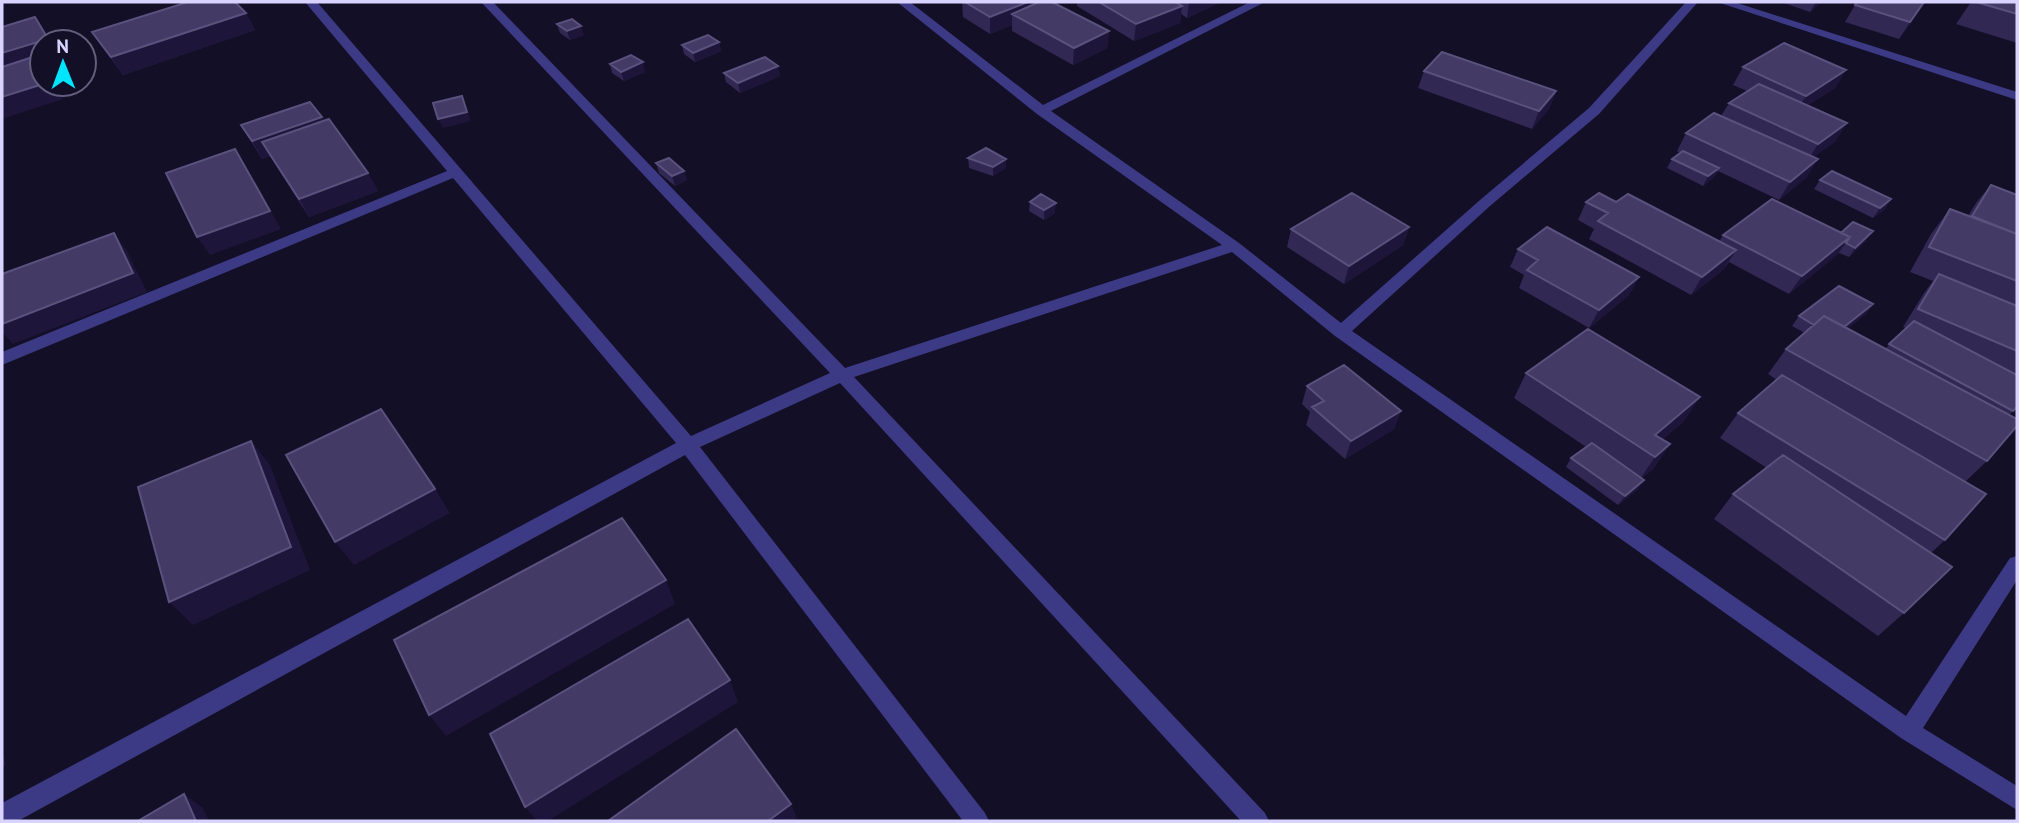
<svg xmlns="http://www.w3.org/2000/svg" width="2019" height="823" font-family="'PT Sans',sans-serif">
  <style>
    .lines { fill: none; stroke-linecap: round; stroke-linejoin: round }
    .minor { fill: #3d3a85; fill-rule: evenodd }
    .wall { fill: #312854 }
    .shaded-wall { fill: #1d163a }
    .building { fill: #433a66; stroke: #5a527e; stroke-width: 2 }
  </style>
  <rect width="100%" height="100%" fill="#130f26"/>
  <g class="lines">
    <path class="minor" d="M305,2H317L691,436L830,373L481,2H493L845,368L1222,245L1037,114L897,2H910L1043,105L1250,2H1265L1051,111L1239,243L1341,323L1480,200L1589,108L1686,2H1698L1599,114L1490,206L1352,331L1906,716L2010,558L2017,556V580L1923,728L2017,786V810L1901,738L1335,336L1232,252L854,377L1265,813L1269,821H1241L840,383L700,447L985,813L989,821H963L685,455L18,821H2V803L676,443L453,178L2,365V352L447,171Z
      M1717,2H1734L2017,92V100Z"/>
  </g>
  <path class="wall" d="M962,2H1059V5L1109,31L1107,48L1073,65L1012,31V25L990,34L963,17Z
    M1077,2H1221L1187,18L1181,14L1180,23L1134,41L1077,6Z
    M1781,2H1821L1810,12Z
    M1971,2H2017V43L1956,24Z
    M1855,5L1920,10L1899,39L1845,22Z
    M246,13L255,30L123,75L92,32Z
    M557,24L584,35L570,40L560,33Z
    M719,42L721,51L695,62L684,54L682,45Z
    M610,64L645,72L624,81L612,73Z
    M1743,67L1846,70L1835,88L1808,105L1836,141L1813,157L1807,177L1779,200L1718,171L1713,178L1703,186L1667,168L1672,159L1680,153L1677,151L1686,133L1721,116L1729,103L1747,91L1733,85Z
    M1424,71L1556,91L1549,109L1532,129L1418,88Z
    M724,73L780,76L740,93L726,82Z
    M322,117L324,121L368,173L378,191L309,217L270,156L262,159L241,125Z
    M968,158L1006,168L993,176L969,168Z
    M656,163L684,171L687,180L675,186L659,173Z
    M1820,180L1891,199L1885,209L1873,218L1814,189Z
    M1991,185L2017,195V407L2009,415L1987,461L1965,482L1945,540L1931,553L1904,613L1878,636L1714,519L1733,494L1767,468L1720,438L1738,413L1777,380L1768,374L1786,349L1805,333L1792,326L1799,316L1873,304L1866,314L1847,329L1885,349L1906,328L1903,327L1924,293L1933,281L1910,272L1931,234L1950,209L1968,216L1976,203Z
    M1030,202L1055,213L1044,220L1029,211Z
    M1586,202H1616L1719,242L1723,235L1841,233L1866,241L1849,257L1839,253L1789,294L1729,262L1724,269L1691,295L1589,239L1594,229L1578,220Z
    M1409,227L1403,245L1344,284L1287,247L1291,229Z
    M1518,249L1639,277L1629,295L1589,328L1519,288L1524,275L1510,267Z
    M1526,373L1700,397L1683,422L1662,440L1670,444L1653,469L1642,478L1638,489L1618,505L1566,467L1571,458L1586,447L1514,398Z
    M1307,386L1401,411L1394,429L1345,459L1306,425L1310,412L1302,404Z"/>
  <path class="shaded-wall" d="M1028,2H1059V6L1012,14V25L990,34V17Z
    M1189,2H1221L1187,18Z
    M1816,2H1821L1810,12Z
    M1924,2L1920,10L1899,39L1910,22Z
    M1182,6L1180,23L1134,41L1136,24Z
    M246,13L255,30L123,75L111,57Z
    M35,17L52,42H42V61L40,62L42,66L2,84V53Z
    M581,26L584,35L570,40L567,31Z
    M1109,31L1107,48L1073,65L1074,48Z
    M719,42L721,51L695,62L693,53Z
    M643,62L645,72L624,81L621,72Z
    M778,66L780,76L740,93L738,83Z
    M1846,70L1835,88L1795,113L1806,96Z
    M43,84H55L63,99L2,119V97Z
    M1556,91L1549,109L1532,129L1539,111Z
    M462,96L471,121L443,128L438,119Z
    M322,117L331,135L262,142L270,156L262,159L252,141Z
    M1847,123L1836,141L1807,162L1818,144Z
    M235,149L281,229L210,255L197,237Z
    M1006,159V168L993,176V167Z
    M1818,159L1807,177L1779,200L1790,182Z
    M1719,168L1713,178L1703,186L1708,176Z
    M684,171L687,180L675,186L672,176Z
    M368,173L378,191L309,217L299,199Z
    M1891,199L1885,209L1873,218L1880,208Z
    M1056,203L1055,213L1044,220V210Z
    M1409,227L1403,245L1344,284L1349,266Z
    M1873,231L1866,241L1849,257L1855,248Z
    M114,233L127,251L147,292L13,344L2,332V324Z
    M1850,237L1837,255L1789,294L1802,276Z
    M1736,250L1724,269L1691,295L1702,277Z
    M1639,277L1629,295L1589,328L1599,310Z
    M1873,304L1866,314L1827,345L1834,336Z
    M1700,397L1683,422L1647,453L1655,435Z
    M1401,411L1394,429L1345,459L1351,441Z
    M251,441L270,465L310,570L193,625L169,602Z
    M1670,444L1653,469L1638,482L1655,457Z
    M1644,480L1638,489L1618,505L1625,496Z
    M435,489L450,513L354,565L335,542Z
    M666,580L675,604L446,736L429,715Z
    M730,680L738,702L548,821H537L525,807Z
    M2,752L6,765L2,768Z
    M184,794L203,808L209,821H196Z
    M791,804L797,818L792,821H768Z"/>
  <path class="building" d="M188,2H235L246,13L111,57L92,32Z
    M965,2H1028L990,17Z
    M1039,2H1052L1109,31L1074,48L1012,14Z
    M1099,2H1175L1182,6L1136,24Z
    M1857,2H1924L1910,22L1855,5Z
    M1976,2H2017V14Z
    M35,17L48,39L2,53V27Z
    M572,19L581,26L567,31L557,24Z
    M708,35L719,42L693,53L682,45Z
    M1784,43L1846,70L1806,96L1743,67Z
    M1442,52L1556,91L1539,111L1424,71Z
    M631,55L643,62L621,72L610,64Z
    M36,56L42,66V84H43L2,97V67Z
    M765,57L778,66L738,83L724,73Z
    M1759,84L1847,123L1818,144L1729,103Z
    M462,96L467,112L438,119L433,103Z
    M310,102L322,117L252,141L241,125Z
    M1714,113L1818,159L1790,182L1686,133Z
    M329,119L368,173L299,199L262,142Z
    M986,148L1006,159L993,167L968,158Z
    M235,149L270,211L197,237L166,173Z
    M1683,151L1719,168L1708,176L1672,159Z
    M669,158L684,171L672,176L656,163Z
    M1832,171L1891,199L1880,208L1820,180Z
    M1991,185L2017,195V234L1972,216Z
    M1352,193L1409,227L1349,266L1291,229Z
    M1599,193L1616,202L1628,194L1736,250L1702,277L1598,221L1608,213L1586,202Z
    M1041,194L1056,203L1044,210L1030,202Z
    M1772,199L1850,237L1802,276L1723,235Z
    M1950,209L2017,234V281L1929,247Z
    M1853,222L1873,231L1855,248L1846,243L1850,237L1841,233Z
    M1547,227L1639,277L1599,310L1527,270L1538,260L1518,249Z
    M114,233L133,273L2,324V274Z
    M1939,274L2017,306V351L1918,309Z
    M1839,286L1873,304L1844,327L1824,316L1814,325L1799,316Z
    M1824,316L2017,419V426L1987,461L1786,349Z
    M1914,321L2017,375V407L2013,411L1889,344Z
    M1588,329L1700,397L1655,435L1670,444L1655,457L1526,373Z
    M1344,365L1401,411L1351,441L1312,407L1324,401L1307,386Z
    M1782,375L1986,494L1945,540L1738,413Z
    M381,409L435,489L335,542L286,455Z
    M251,441L291,547L169,602L138,487Z
    M1592,443L1644,480L1625,496L1571,458Z
    M1783,455L1952,567L1904,613L1733,494Z
    M622,518L666,580L429,715L394,640Z
    M688,619L730,680L525,807L490,734Z
    M736,729L791,804L768,821H608Z
    M184,794L196,821H138Z"/>
  <rect width="2019" height="823" fill="none" stroke="#d9d4ff" stroke-width="7"/>
  <g transform="translate(63 63) rotate(359)"><circle r="33" fill="#130f26" stroke="#625e7d" stroke-width="2"/>
  <path d="M0-5L12 26L0 18L-12 26Z" fill="#00e5ff"/>
  <text y="-10" font-size="19" font-weight="bold" text-anchor="middle" fill="#d9d4ff">N</text>
  </g>
</svg>
